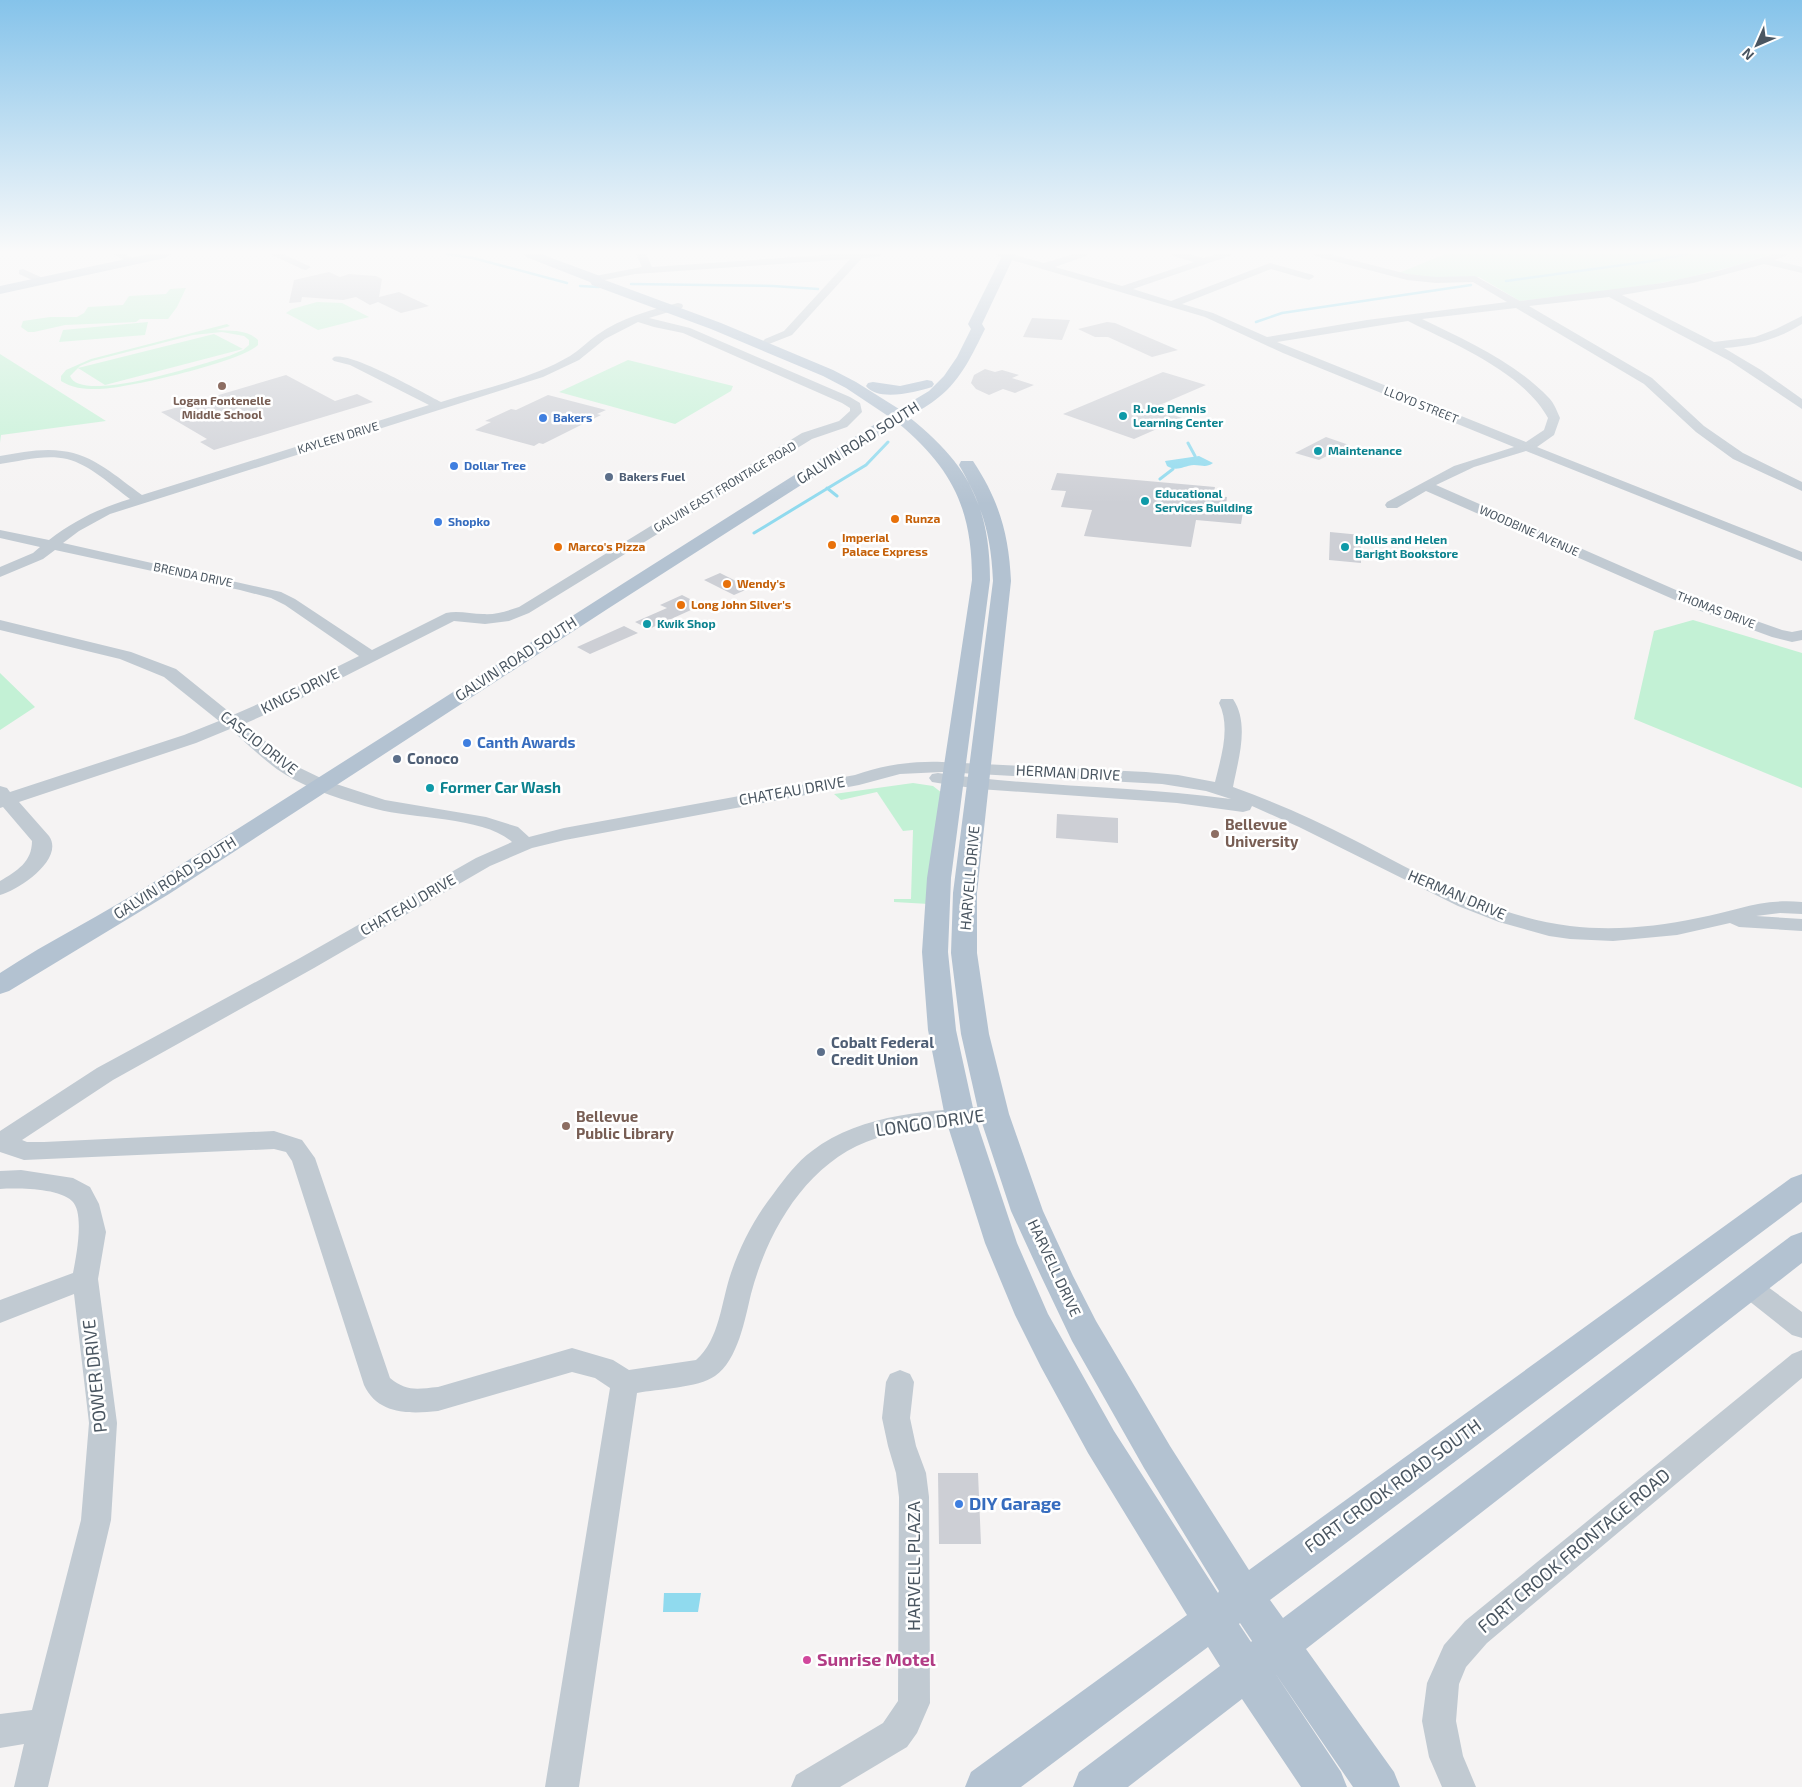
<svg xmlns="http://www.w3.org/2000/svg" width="1802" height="1787" font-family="'Exo 2',sans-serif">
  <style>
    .green { fill: #c3f1d5; fill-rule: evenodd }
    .water { fill: #90daee }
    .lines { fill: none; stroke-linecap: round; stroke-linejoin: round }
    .stream-far1 { stroke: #90daee; stroke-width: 2.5 }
    .stream { stroke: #90daee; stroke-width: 3 }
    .building { fill: #cdcfd5 }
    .minor { fill: #c1cad2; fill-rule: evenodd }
    .major { fill: #b3c2d1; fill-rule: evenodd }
    .education-dot { fill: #8d6e63; stroke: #fff; stroke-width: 2 }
    .culture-dot { fill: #0f9aa8; stroke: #fff; stroke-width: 2 }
    .shop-dot { fill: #3f7fe0; stroke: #fff; stroke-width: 2 }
    .service-dot { fill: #5c6f8a; stroke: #fff; stroke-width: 2 }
    .food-dot { fill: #e8710a; stroke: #fff; stroke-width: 2 }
    .hotel-dot { fill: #d1479c; stroke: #fff; stroke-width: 2 }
    .labels { text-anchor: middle; stroke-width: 5; stroke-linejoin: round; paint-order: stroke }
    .far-education-label { font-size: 12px; font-weight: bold; fill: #785e54; stroke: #fff }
    .far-street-label { font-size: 12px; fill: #4a5661; stroke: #fff }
    .far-culture-label { font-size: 12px; font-weight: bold; fill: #0d838f; stroke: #fff; text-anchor: start }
    .far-shop-label { font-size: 12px; font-weight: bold; fill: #366cbe; stroke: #fff; text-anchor: start }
    .far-service-label { font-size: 12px; font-weight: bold; fill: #4e5e75; stroke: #fff; text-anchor: start }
    .far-food-label { font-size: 12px; font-weight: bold; fill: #c56008; stroke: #fff; text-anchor: start }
    .street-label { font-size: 15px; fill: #4a5661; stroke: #fff }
    .shop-label { font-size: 15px; font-weight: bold; fill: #366cbe; stroke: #fff; text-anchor: start }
    .service-label { font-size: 15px; font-weight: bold; fill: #4e5e75; stroke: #fff; text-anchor: start }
    .culture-label { font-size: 15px; font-weight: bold; fill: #0d838f; stroke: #fff; text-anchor: start }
    .education-label { font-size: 15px; font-weight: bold; fill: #785e54; stroke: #fff; text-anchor: start }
    .near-street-label { font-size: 18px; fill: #4a5661; stroke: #fff }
    .near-shop-label { font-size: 18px; font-weight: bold; fill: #366cbe; stroke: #fff; text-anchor: start }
    .near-hotel-label { font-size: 18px; font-weight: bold; fill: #b23c85; stroke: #fff; text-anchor: start }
  </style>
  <rect width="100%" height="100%" fill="#f5f3f3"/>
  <path class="green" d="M1445,254H1771L1734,266L1686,278L1640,287L1520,301L1479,277L1433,278L1399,273Z
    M186,288L177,307L168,319H140L136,322L65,325L34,332H28L21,327L23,321L50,317H77L84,313L88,307L123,305L129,296L166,294L170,289Z
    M317,302L342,303L369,317L318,330L286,313L292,309Z
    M148,322L145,335L59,342L63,330Z
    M227,324L230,326L216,330C230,331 247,329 258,340V345C240,362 122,390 95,389C83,389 72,388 61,381V376L66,370L91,359ZM222,332L244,336L249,340V345L243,350L229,356C205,363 81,405 70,376L80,366L92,361L193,335Z
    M214,334L243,349L105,385L78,368Z
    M0,354L106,421L1,435L0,443Z
    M628,360L733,386L731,391L675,424L559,392Z
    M1693,620L1802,653V788L1634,719L1654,631Z
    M0,673L35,707L0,730Z
    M913,783L933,786L942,793L929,904L894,902V899H911L913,830L903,831L877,792L841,800L834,794Z"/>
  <path class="water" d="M1199,456L1213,463C1206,468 1202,465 1194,465C1183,466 1177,472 1167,466L1165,461Z
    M664,1593H701L698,1612H663Z"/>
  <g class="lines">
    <path class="stream-far1" d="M447,254L473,258L567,283
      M1506,281L1652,261L1687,254
      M631,284L773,286L818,289
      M580,286L599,287
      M1256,322L1282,313L1471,285"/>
    <path class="stream" d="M1188,443L1195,456
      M1160,479L1173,469
      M827,488L837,496
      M754,533L866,465L888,442"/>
  </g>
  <path class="building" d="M329,272L340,277L349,274L376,276L382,279L379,297L399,292L429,306L401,313L378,302L370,305L356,297L343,300L302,297L301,302L289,303L294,280Z
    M1032,318L1070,320L1062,340L1023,337Z
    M1107,322L1115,323L1178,350L1152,357L1108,337H1095L1078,329Z
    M985,369L995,372L1002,370L1019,375L1012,378L1034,385L1015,393L1003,389L989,395L976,389L971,383L974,375Z
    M1163,372L1206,385L1162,404L1182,411L1173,415L1182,418L1134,439L1063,414Z
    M286,375L335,401L357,394L373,402L214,450L200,442L207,439L161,412Z
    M548,395L606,410L597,414L601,415L543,444L539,443L534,446L475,430L491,422L485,421L511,409L516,410Z
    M1326,437L1349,445L1319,460L1295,453Z
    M1057,473L1215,487L1213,496L1227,497L1226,505L1244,506L1241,524L1196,520L1191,547L1084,536L1092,510L1061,507L1066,491L1051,490Z
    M1330,532L1361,535V563L1329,560Z
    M720,573L750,588L734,595L704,580Z
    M682,595L702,605L649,629L635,622L667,608L660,605Z
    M624,626L638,633L590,654L577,647Z
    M1057,814L1118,818V843L1056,838Z
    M938,1473H978L981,1544H939Z"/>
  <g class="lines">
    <path class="minor" d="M113,254H125L137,261L132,264Z
      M270,254H283L311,267L306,270L302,269Z
      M636,254H646L652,267L838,254H882L877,257L862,258L792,335L769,344L765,343L763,341L765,339L784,331L850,259L635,274L595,282L590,279L595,276L642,267Z
      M996,254H1011L1044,263L1074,254H1088L1086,256L1055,267L1122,286L1194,262L1173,256L1171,254H1187L1204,258L1217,254H1231L1229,256L1133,289L1171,301L1270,263L1313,275L1314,277L1309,280L1271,269L1182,304L1213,313L1267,337L1367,320L1507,302L1473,282L1436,283L1407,280L1315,256L1313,254H1329L1407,274L1436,277L1475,276L1520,301L1662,283L1721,270L1774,254H1788L1786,256L1774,260L1802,267V273L1764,264L1693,283L1622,295L1714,342L1755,337L1776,329L1802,316V324C1778,339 1753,346 1724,348L1761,370L1802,399V409L1730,361L1609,297L1529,306L1652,378L1704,426L1743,453L1802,482V491L1733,459L1696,432L1644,384L1516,308L1422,319C1465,340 1515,362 1549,398C1554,403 1557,411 1560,418L1554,435L1537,447L1802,552V561L1526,451L1474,467L1436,485L1708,604L1782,630L1792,632L1802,630V640L1792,642L1772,637L1698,610L1426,491L1397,508H1387L1385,505L1387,502L1454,466L1514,447L1283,353L1205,317L998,256ZM1408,321C1454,344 1523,372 1548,418L1544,430L1526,442L1277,342Z
      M23,269L45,279L46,281L41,284L19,274V270Z
      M678,303L682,304L683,306L682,308L649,318L690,328L850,397L860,403L862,412L847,427L812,439L529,613L509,621L485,624L454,621L300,699L244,724L298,767L327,781L385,800L486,817L518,827L529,837L564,828L855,775C883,765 912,761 942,762L1146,772L1178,775L1215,782C1221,757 1231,727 1219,703L1221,699H1233C1250,724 1238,760 1233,787C1274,802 1314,819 1354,840C1422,875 1493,917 1570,926C1613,931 1656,927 1698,918C1736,911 1761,898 1802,902V914L1780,913L1756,916L1802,919V931L1739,927L1730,923L1677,935L1613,941L1570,939L1549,936L1499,922L1458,906L1299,827L1252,806L1250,810L1243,812L1177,803L979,789L938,783L932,782L929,778L932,774L938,773C1035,787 1134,786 1231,799L1206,791L1162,784L942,772L900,774L859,785L565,840L532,848L490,866L314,968L113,1080L22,1140L27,1142H44L274,1131L302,1140L315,1158L390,1378C407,1392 417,1389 438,1387L572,1348L613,1360L629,1370L696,1360C720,1339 721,1302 731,1273C741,1244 755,1217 774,1193C785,1178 797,1162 812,1151C863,1112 933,1111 994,1106L1002,1108L1006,1114L1002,1120L994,1122C955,1126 915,1127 877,1138C809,1159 768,1229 751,1294C745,1319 738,1360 715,1376C698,1388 658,1389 637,1393L579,1787H545L610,1388L595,1378L572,1372L438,1411C410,1414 378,1415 364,1385L292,1161L286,1152L274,1149L24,1160L0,1152V1131L97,1068L300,958L476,858L512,842C485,817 413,819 376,809C346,801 313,791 286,775C266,763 248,744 230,729L196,743L19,802L49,836C65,859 19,890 0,895V881C17,871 32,862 32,841L3,807L0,808V786L7,788L10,792L184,735L219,721L164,677L120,659L0,630V620L131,652L176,669L233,715L288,691L359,656L285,605L271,598L240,590L55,550L43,559L0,577V567L33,553L40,547L0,538V530L49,540C75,520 98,509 130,499C111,485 90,465 67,459C45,454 21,461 0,464V456C20,453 41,448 62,451C93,454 118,478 142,495L429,405L350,365L334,361L332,359L334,357C352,352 421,392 441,402C484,388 531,379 570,356C580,350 588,341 597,335C621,318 650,310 678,303ZM638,322L654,327L683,333L842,403L850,408V411L839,421L802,433L519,607C507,611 495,615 483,614C471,614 458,610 446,613L372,650L295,599L281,592L63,543L79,531L110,514L543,377L579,360L605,339Z
      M21,1170L73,1178L90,1187L99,1204L106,1232L98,1279L117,1423L111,1520L48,1787H14L24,1744L0,1748V1714L32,1710L81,1520L89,1423L74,1294L0,1323V1300L73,1273C76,1257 85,1213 72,1201C58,1188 18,1188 0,1189V1171Z
      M1748,1275L1757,1279L1802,1312V1338L1792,1335L1739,1293L1735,1286L1739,1279Z
      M1802,1350V1378L1487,1643L1466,1667L1459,1684L1456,1721L1463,1756L1476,1787H1442L1429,1757L1422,1721L1427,1683L1444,1645L1465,1621L1792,1354Z
      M900,1370L910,1374L914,1382L910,1418L916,1446L926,1473L929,1497L930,1703L917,1733L907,1747L840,1787H791L796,1775L883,1723L898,1701L899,1497L896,1473L888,1446L882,1418L886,1382L890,1374Z"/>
    <path class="major" d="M149,254H171L165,258L0,294V286Z
      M524,254H541L600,276L602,279L721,323L833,370L856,382L899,409L929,391L944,376L957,357L971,329L968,324L1003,254H1015L982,324L985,329C973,353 961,380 939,397C930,405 919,410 909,417C967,463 990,505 990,580L951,878L948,952L956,1030L975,1117L1017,1243L1048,1314L1114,1431L1218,1593L1219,1591L1144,1468L1072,1341L1041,1276L1011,1211L979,1114L961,1034L951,953L953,893L993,581C991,534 982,505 959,465L961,461H973C999,500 1009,535 1011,581L977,893V953L989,1034L1009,1114L1043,1211L1073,1276L1096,1321L1170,1446L1249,1570L1791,1178L1802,1174V1202L1270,1600L1283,1618L1791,1236L1802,1232V1263L1306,1649L1394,1772L1400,1787H1353L1275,1673L1341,1772L1347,1787H1301L1242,1699L1128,1787H1073L1079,1772L1220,1666L1208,1647L1021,1787H965L971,1772L1187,1615L1088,1453L1041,1367L1015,1315L985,1243L945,1117L928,1030L922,952L927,878L972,580C972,509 953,469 898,423L609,608L169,894L9,991L0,994V973C50,940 104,914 154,882C399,727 643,570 888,416L846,388L823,376L711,329L592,285L590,282L526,257ZM1240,1623L1252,1641L1251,1642L1239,1624Z
      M927,380L932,381L934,384L932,387C916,392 878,402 866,386L868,383L873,382L900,386Z"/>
  </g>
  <linearGradient id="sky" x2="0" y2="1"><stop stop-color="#85c3ea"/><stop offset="0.5" stop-color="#fafafa"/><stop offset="1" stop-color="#fafafa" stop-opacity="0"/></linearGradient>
  <rect width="1802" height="504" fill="url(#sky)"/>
  <g class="education-dot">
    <circle cx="222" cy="386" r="5"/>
    <circle cx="1215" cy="834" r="5"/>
    <circle cx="566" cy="1126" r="5"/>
  </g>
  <g class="culture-dot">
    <circle cx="1123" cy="416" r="5"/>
    <circle cx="1318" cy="451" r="5"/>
    <circle cx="1145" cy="501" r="5"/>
    <circle cx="1345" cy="547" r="5"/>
    <circle cx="647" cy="624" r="5"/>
    <circle cx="430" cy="788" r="5"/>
  </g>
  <g class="shop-dot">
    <circle cx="543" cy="418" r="5"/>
    <circle cx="454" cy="466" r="5"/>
    <circle cx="438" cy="522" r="5"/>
    <circle cx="467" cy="743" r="5"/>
    <circle cx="959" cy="1504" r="5"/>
  </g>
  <g class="service-dot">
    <circle cx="609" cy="477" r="5"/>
    <circle cx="397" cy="759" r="5"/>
    <circle cx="821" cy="1052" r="5"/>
  </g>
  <g class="food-dot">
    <circle cx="895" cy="519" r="5"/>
    <circle cx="832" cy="545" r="5"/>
    <circle cx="558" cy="547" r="5"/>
    <circle cx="727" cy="584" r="5"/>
    <circle cx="681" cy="605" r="5"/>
  </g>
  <circle class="hotel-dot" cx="807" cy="1660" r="5"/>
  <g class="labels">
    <g class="far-education-label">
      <text x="222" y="405">Logan Fontenelle<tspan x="222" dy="14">Middle School</tspan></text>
    </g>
    <g class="far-street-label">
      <text transform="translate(1421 405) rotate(22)" y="4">LLOYD STREET</text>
      <text transform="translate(338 438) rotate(-17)" y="4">KAYLEEN DRIVE</text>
      <text transform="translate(725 487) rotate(-31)" y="4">GALVIN EAST FRONTAGE ROAD</text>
      <text transform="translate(1529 531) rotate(24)" y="4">WOODBINE AVENUE</text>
      <text transform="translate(193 575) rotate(12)" y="4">BRENDA DRIVE</text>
      <text transform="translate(1716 610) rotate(21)" y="4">THOMAS DRIVE</text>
    </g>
    <g class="far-culture-label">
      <text x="1133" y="413">R. Joe Dennis<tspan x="1133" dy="14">Learning Center</tspan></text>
      <text x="1328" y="455">Maintenance</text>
      <text x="1155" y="498">Educational<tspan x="1155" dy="14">Services Building</tspan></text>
      <text x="1355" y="544">Hollis and Helen<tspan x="1355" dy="14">Baright Bookstore</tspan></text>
      <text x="657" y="628">Kwik Shop</text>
    </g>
    <g class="far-shop-label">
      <text x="553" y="422">Bakers</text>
      <text x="464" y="470">Dollar Tree</text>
      <text x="448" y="526">Shopko</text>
    </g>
    <g class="far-service-label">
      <text x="619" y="481">Bakers Fuel</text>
    </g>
    <g class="far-food-label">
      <text x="905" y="523">Runza</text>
      <text x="842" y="542">Imperial<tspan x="842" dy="14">Palace Express</tspan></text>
      <text x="568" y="551">Marco's Pizza</text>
      <text x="737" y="588">Wendy's</text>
      <text x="691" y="609">Long John Silver's</text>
    </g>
    <g class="street-label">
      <text transform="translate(858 443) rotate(-32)" y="5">GALVIN ROAD SOUTH</text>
      <text transform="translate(516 659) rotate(-33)" y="5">GALVIN ROAD SOUTH</text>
      <text transform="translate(300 691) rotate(-26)" y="5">KINGS DRIVE</text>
      <text transform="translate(259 743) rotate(38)" y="5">CASCIO DRIVE</text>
      <text transform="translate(1068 773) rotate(3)" y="5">HERMAN DRIVE</text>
      <text transform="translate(792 791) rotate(-10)" y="5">CHATEAU DRIVE</text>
      <text transform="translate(175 878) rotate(-32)" y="5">GALVIN ROAD SOUTH</text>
      <text transform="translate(970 878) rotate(-85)" y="5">HARVELL DRIVE</text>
      <text transform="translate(1457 895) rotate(23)" y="5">HERMAN DRIVE</text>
      <text transform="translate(408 905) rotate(-30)" y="5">CHATEAU DRIVE</text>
      <text transform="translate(1054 1268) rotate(65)" y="5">HARVELL DRIVE</text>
    </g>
    <g class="shop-label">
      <text x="477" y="748">Canth Awards</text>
    </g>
    <g class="service-label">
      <text x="407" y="764">Conoco</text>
      <text x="831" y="1048">Cobalt Federal<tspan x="831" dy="17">Credit Union</tspan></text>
    </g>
    <g class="culture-label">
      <text x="440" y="793">Former Car Wash</text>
    </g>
    <g class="education-label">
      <text x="1225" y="830">Bellevue<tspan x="1225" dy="17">University</tspan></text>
      <text x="576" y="1122">Bellevue<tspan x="576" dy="17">Public Library</tspan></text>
    </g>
    <g class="near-street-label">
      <text transform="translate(930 1123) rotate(-8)" y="6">LONGO DRIVE</text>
      <text transform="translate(95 1376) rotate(-96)" y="6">POWER DRIVE</text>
      <text transform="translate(1393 1486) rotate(-36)" y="6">FORT CROOK ROAD SOUTH</text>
      <text transform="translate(1574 1551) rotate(-40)" y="6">FORT CROOK FRONTAGE ROAD</text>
      <text transform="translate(914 1566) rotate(-90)" y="6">HARVELL PLAZA</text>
    </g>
    <g class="near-shop-label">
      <text x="969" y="1510">DIY Garage</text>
    </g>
    <g class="near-hotel-label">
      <text x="817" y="1666">Sunrise Motel</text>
    </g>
  </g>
  <g transform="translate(1757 45) rotate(225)" stroke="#ffffff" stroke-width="4" paint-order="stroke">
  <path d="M0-4L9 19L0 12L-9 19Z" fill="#4a5661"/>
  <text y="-8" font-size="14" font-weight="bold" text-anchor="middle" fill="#4a5661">N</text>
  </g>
</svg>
